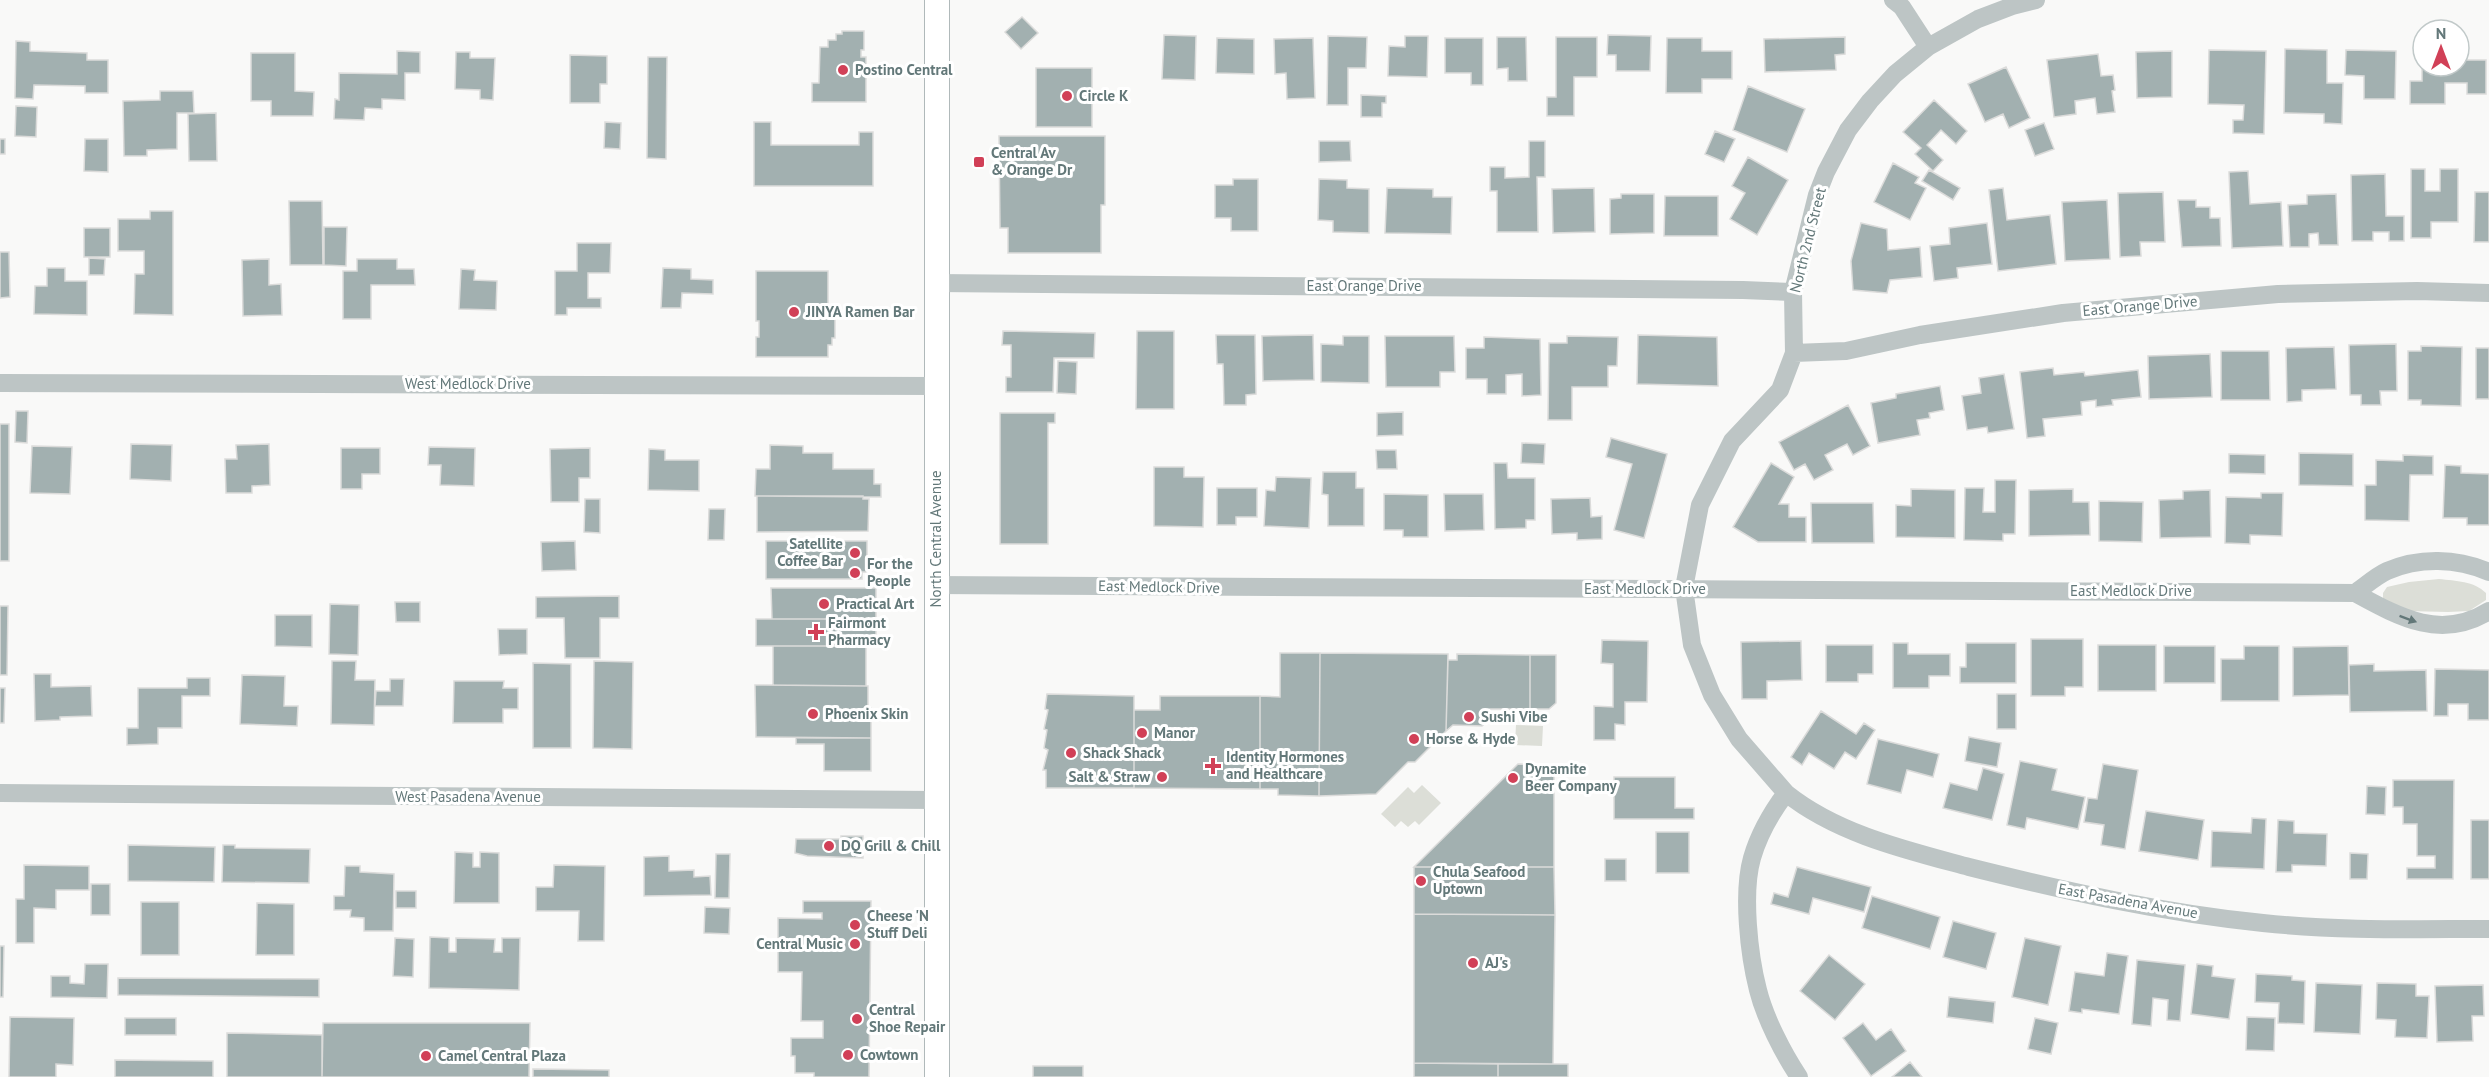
<svg xmlns="http://www.w3.org/2000/svg" width="2489" height="1077" font-family="'PT Sans',sans-serif">
  <style>
    .green { fill: #dcded7 }
    .building { fill: #a2b0b0; stroke: #dbdbda; stroke-width: 1.5 }
    .lines { fill: none; stroke-linecap: round; stroke-linejoin: round }
    .secondary-casing { stroke: #b0b9ba; stroke-width: 26 }
    .minor { stroke: #bdc5c5; stroke-width: 18 }
    .secondary { stroke: #fff; stroke-width: 24 }
    .oneway { fill: #637879 }
    .poi-dot { fill: #d14057; stroke: #fff; stroke-width: 2 }
    .labels { text-anchor: middle; stroke-width: 6; stroke-linejoin: round; paint-order: stroke }
    .poi-label { font-size: 15px; font-weight: bold; fill: #637879; stroke: #fff; text-anchor: start }
    .street-label { font-size: 15px; fill: #637879; stroke: #fff }
  </style>
  <rect width="100%" height="100%" fill="#f9f9f8"/>
  <path class="green" d="M2439,579C2456,581 2474,581 2486,593V600L2469,611L2448,612L2406,611L2383,599V593L2387,587L2409,582Z
    M1516,725L1543,726L1542,746L1515,745Z
    M1422,785L1441,803L1419,825L1415,821L1408,827L1401,821L1395,827L1381,814L1408,787L1414,793Z"/>
  <path class="building" d="M1022,17L1038,33L1021,49L1005,32Z
    M842,31H864V50H861V57H866V102H812V83H819L820,47H828V40H836V34H842Z
    M1164,35L1196,36L1195,80L1162,79Z
    M1608,35L1651,36L1650,71H1616V55H1607Z
    M1328,36L1367,37L1366,68H1348V105H1327Z
    M1405,36H1428L1427,77L1388,76L1389,46L1405,47Z
    M1497,37H1526L1527,81H1508V68L1497,69Z
    M1556,37H1597V77H1574V116H1547V97H1556Z
    M1845,37V54L1835,55L1836,70L1765,72L1764,39Z
    M1217,38L1254,39V74L1216,73Z
    M1313,38L1315,98L1287,99L1286,73L1275,74L1274,39Z
    M1445,38H1483V85H1471V73H1445Z
    M1667,38H1702V51H1732V79H1702V93H1666Z
    M16,41L30,42V51L87,53V60H108V93H85V86L34,85L33,99L15,98Z
    M2422,48L2423,66H2459V60H2486V94H2467V83H2445V104H2410V81H2422Z
    M2285,49L2327,50V83H2343L2342,124L2324,123V114L2284,113Z
    M2209,50L2266,51L2264,134L2233,133V120H2243L2244,105L2208,104Z
    M2346,50L2396,51L2395,99H2364V76L2345,75Z
    M397,51L420,52V73H405V100L382,99V109L365,108L364,120L334,119L335,99L339,100V73L397,74Z
    M2172,51V97L2137,98L2136,52Z
    M456,52H470V58H495L493,100L480,99V90L455,89Z
    M251,53H295V91L314,92L313,116H271V101H251Z
    M2098,54L2101,76L2113,75L2115,90L2112,91L2115,112L2097,114L2095,98L2075,101L2076,114L2054,117L2047,60Z
    M570,55L607,56V84H600V103H570Z
    M648,57H667L666,159L647,158Z
    M2006,67L2030,118L2009,128L2003,114L1985,122L1968,84Z
    M1036,68H1092V127H1036Z
    M1748,86L1805,109L1787,152L1733,130Z
    M160,91H193L194,113H177V149L147,150V156H124L123,101L160,100Z
    M1361,95L1386,96V103H1382V117H1361Z
    M1934,100L1967,131L1956,144L1941,130L1927,145L1943,160L1933,171L1915,154L1921,148L1903,132Z
    M16,106L37,107L36,137L15,136Z
    M216,113L217,161H189L188,114Z
    M605,122L621,123L620,149L604,148Z
    M754,122H771V145H859V132H873V186H754Z
    M2044,123L2054,149L2035,156L2025,130Z
    M1715,131L1735,139L1724,162L1705,154Z
    M999,136H1105V205H1101V253H1008V228H1000Z
    M0,139H5V154H0Z
    M85,139H108V172L84,171Z
    M1319,141H1350L1351,161L1319,162Z
    M1529,141H1545V177H1537L1538,232H1497V191H1490V167H1505V178L1529,177Z
    M1748,157L1788,180L1757,235L1730,219L1745,193L1732,186Z
    M1893,163L1919,177L1915,183L1926,188L1910,220L1874,202Z
    M2411,169H2425V191H2440V169H2458V222H2431V238H2411Z
    M1929,170L1960,188L1953,200L1922,181Z
    M2248,171L2250,204L2281,202L2283,246L2232,248L2229,172Z
    M2385,174L2386,216H2404V241H2389V232H2373V241H2352L2351,175Z
    M1233,179H1258V231H1231V218H1215V185H1233Z
    M1319,179L1347,180V188L1369,189V233L1333,232V221L1318,220Z
    M1387,188L1433,189V197H1452L1451,234L1385,233Z
    M1594,188L1595,232L1553,233L1552,189Z
    M2003,188L2007,220L2050,215L2056,264L1998,271L1989,190Z
    M2163,192L2165,242H2140L2141,256L2120,257L2118,193Z
    M2475,192H2489V242H2474Z
    M1621,194H1654V233L1610,234V199L1621,198Z
    M2336,194L2338,245H2319L2318,233L2309,234V247H2290L2288,205L2307,204V195Z
    M1665,196H1718V236H1664Z
    M2107,200L2110,259L2065,261L2062,202Z
    M2178,200H2196V207H2210V218H2220L2221,246L2182,247Z
    M289,201H322L323,265H290Z
    M150,211H173V315L134,314L135,274H144V251H118V219H150Z
    M1861,223L1887,229L1888,250L1920,247L1922,277L1890,280L1887,293L1853,290L1851,261Z
    M1987,223L1992,264L1957,268L1958,278L1934,281L1930,246L1950,244L1949,228Z
    M324,227H347L346,266L324,265Z
    M84,228H110V257H84Z
    M577,243H611L610,273H588V298H601V308H567V315H555V271H577Z
    M0,252H9L10,297L0,298Z
    M89,258L105,259L104,275H89Z
    M269,259V285L281,284L282,315L243,316L242,260Z
    M357,259H397V269H414L415,285H371V319H343V271H357Z
    M47,268H65V281H87V315L34,314L35,286H47Z
    M663,268L691,269V279L713,280V294L682,293L681,308H661Z
    M461,269L475,270L474,280L497,281L496,310L459,309Z
    M756,271H828V308H832V316H835V338H832V345H828V357H756V337H759V321H756Z
    M1003,331L1095,333L1094,358H1054L1053,392H1006V377H1011V345H1002Z
    M1137,331H1174V409H1136Z
    M1216,335H1255L1256,394L1246,395V405H1224L1223,364H1217Z
    M1313,335L1314,380L1263,381L1262,336Z
    M1638,335L1717,337L1718,386L1637,384Z
    M1343,336H1369V383L1321,382V344L1343,345Z
    M1385,336H1454L1455,372H1440V387H1386Z
    M1567,336L1618,337L1617,366H1608V387H1572V420H1548L1549,343H1567Z
    M1484,337L1540,339L1541,395L1522,396V374L1506,375V394H1487V379H1466V348H1484Z
    M2396,344L2397,391H2380L2381,405H2361V395H2350L2349,345Z
    M2421,346L2462,347L2461,406L2421,405V400H2408V351H2421Z
    M2334,347L2336,389L2302,390V401L2287,402L2286,348Z
    M2476,348H2489V399H2476Z
    M2221,351H2269L2270,400H2221Z
    M2210,354L2212,397L2149,399L2148,356Z
    M1058,361L1077,362L1076,394L1057,393Z
    M2053,368L2054,375L2084,372L2085,376L2138,370L2141,397L2112,400L2113,405L2096,407V400L2081,402L2082,415L2043,419L2045,436L2027,438L2020,372Z
    M2004,374L2014,429L1988,433L1987,427L1967,430L1962,396L1981,393L1979,378Z
    M1940,386L1944,410L1929,413L1930,418L1917,420L1920,435L1878,443L1871,403L1896,398V394Z
    M1848,405L1870,446L1853,455L1847,444L1825,455L1833,470L1814,480L1805,464L1794,470L1779,442Z
    M16,411H28L27,443L15,442Z
    M1403,412V435L1377,436V413Z
    M1000,413H1055V423H1048V544H1000Z
    M0,424H9V561H0Z
    M1611,438L1667,454L1644,538L1614,530L1632,464L1606,457Z
    M1522,443L1545,444L1544,464L1521,463Z
    M131,444L172,445L171,481L130,479Z
    M269,444L270,485L252,486V493H226L225,459H237L236,445Z
    M770,445L803,446V453H833V469H874V484H881V497L755,496L756,469H770Z
    M32,446L72,447L70,494L30,493Z
    M429,447L475,448L474,486L440,485L441,465H428Z
    M341,448H380V474H362V489H341Z
    M590,448V478H579V502H551L550,449Z
    M649,449L665,450V460H699V491L648,490Z
    M1376,450H1396L1397,469H1377Z
    M2299,453L2353,454V486L2299,485Z
    M2229,454L2265,455V474L2229,473Z
    M2403,455L2433,456V475H2410L2409,521L2365,520V485H2376V460L2403,461Z
    M1494,463H1507L1508,478H1535V520H1526V528L1495,529Z
    M1771,463L1794,477L1779,504H1789V517H1806V542H1758L1733,527Z
    M2445,465L2461,466V473L2489,474V525H2467V518H2443Z
    M1154,467H1184V477H1204L1203,527L1154,526Z
    M1323,472H1356V488H1364V526H1328V495L1322,494Z
    M1276,477L1311,478L1309,528L1264,526L1266,490L1275,491Z
    M1995,480H2016L2015,534H2003V541L1964,540L1965,488H1984L1983,512H1995Z
    M1217,488H1257V517H1236V525H1217Z
    M1911,489L1955,490V538L1896,537V505L1911,506Z
    M2073,489V502H2089L2090,535L2029,536V490Z
    M2210,490L2211,537L2160,538L2159,500L2183,499V491Z
    M2261,493H2283L2282,536L2250,535V544L2225,543L2226,497L2261,498Z
    M1384,494L1428,495V537H1403V530H1384Z
    M1444,494H1483L1484,530L1445,531Z
    M757,496H863V499H869L868,531L757,532Z
    M1590,498L1591,517L1602,516V539L1577,540V533L1552,534L1551,499Z
    M585,499H600V533L584,532Z
    M2099,501L2143,502L2142,542L2099,541Z
    M1811,503H1873L1874,543H1812Z
    M709,509H725L724,540H708Z
    M575,541L576,570L542,571L541,542Z
    M766,541H867V572H862V579H766Z
    M771,588H876V619H772Z
    M619,596V618H600V658H565L564,618H536V597Z
    M395,602H420V622H396Z
    M330,604L359,605L358,655L329,654Z
    M0,606H8L7,675H0Z
    M275,615H312V647L275,646Z
    M756,619H876V646H756Z
    M498,629H527V654L499,655Z
    M2031,639H2083V687H2065V696H2031Z
    M1602,640L1648,641L1647,702H1625V725L1615,724V740H1594V706L1613,707V664L1601,663Z
    M1801,641L1802,680L1767,681V699H1742L1741,642Z
    M1893,643H1908V654H1950V676H1929V688H1893Z
    M1966,643H2016V683H1960V667H1966Z
    M1826,645H1873V674H1858V682H1826Z
    M2098,645H2156V691H2098Z
    M773,646H866V686L773,685Z
    M2164,646H2215V683H2164Z
    M2244,646H2279V701H2221V659H2244Z
    M2348,646L2349,695L2293,696V647Z
    M1280,653H1320L1319,796L1278,795V789H1260V696L1280,697Z
    M1320,653L1448,654L1446,731L1415,762H1408L1376,794L1319,796Z
    M1457,654L1530,655V709H1490V719L1482,726L1453,725L1446,731L1448,660H1457Z
    M1530,655H1556V703L1549,709H1530Z
    M332,661H356L355,680H375L374,725L331,724Z
    M594,661L633,662L632,749L593,748Z
    M533,663L571,664V748H533Z
    M2374,664V671L2426,670L2427,711L2350,712L2349,665Z
    M2435,669L2489,670V720H2468V704H2448V716H2434Z
    M34,674H51V687L91,686L92,716L60,717V720L35,721Z
    M242,675L285,676L284,706H298L297,726L240,724Z
    M187,678H210V696H182V728H158V744L127,745V728H138V688H187Z
    M390,679H404L403,706H375L376,691H390Z
    M454,681H504L503,688H518V709H503V723H453Z
    M755,685L868,686V708H871V738L756,737Z
    M0,688H5L4,723H0Z
    M1047,694L1134,696V788H1046V770H1043L1048,750L1044,748L1047,730L1044,729L1048,710L1045,709Z
    M1997,694H2016V729H1997Z
    M1160,696H1260V789L1134,788V710H1160Z
    M1821,711L1856,734L1864,723L1875,730L1856,759L1845,752L1834,769L1809,753L1802,765L1791,757Z
    M1969,737L2001,743L1997,767L1965,761Z
    M796,738H871V771H824V744H796Z
    M1878,739L1939,754L1933,777L1907,770L1901,793L1867,784Z
    M2020,761L2057,769L2052,790L2085,797L2078,829L2027,818L2025,829L2007,825Z
    M1518,764L1554,765V867H1414Z
    M2103,764L2138,770L2125,849L2101,845L2104,825L2084,822L2088,798L2097,799Z
    M1983,768L2004,774L1992,820L1943,808L1950,783L1977,790Z
    M1614,777H1675V808H1694V819H1614Z
    M2393,780H2454L2453,879H2407V868H2435V856H2417V824H2403V807H2393Z
    M2367,786L2386,787L2385,815L2366,814Z
    M2146,811L2204,820L2198,860L2139,851Z
    M2252,818L2266,819L2264,869L2211,867L2212,831L2251,833Z
    M2278,820L2294,821V833L2327,834L2326,866L2292,865V872H2276Z
    M2471,820H2489V879H2471Z
    M1656,832H1689V873H1656Z
    M841,836H863V858L807,856L795,853L796,839H841Z
    M128,845L215,847L214,882L128,881Z
    M223,845H235V848L310,849L309,883L222,882Z
    M455,852L473,853V867H480V852L499,853V903H454Z
    M2350,853L2368,854L2367,879H2350Z
    M716,854H730L729,898H715Z
    M669,856V871L694,870V877L710,876L711,895L644,896V857Z
    M1605,859H1626V881H1605Z
    M24,865L89,866V890H56V909L34,908V943H16V899H24Z
    M554,865L605,866L604,941H578L579,911H536V887H553Z
    M345,866H360V872L394,874L393,931H364V918L350,917L351,910H334V896H344Z
    M1414,867H1554L1555,915L1414,914Z
    M1797,867L1871,887L1864,912L1813,898L1809,914L1771,904L1774,893L1788,897Z
    M91,884H110V915H91Z
    M396,891H416V908H396Z
    M1872,896L1940,917L1930,949L1862,928Z
    M803,901H871L869,1077H814V1073H795V1056H791V1038H823V1021H801L802,972H778V918L822,919V913H803Z
    M141,902H179V955H141Z
    M257,903L294,904V955H256Z
    M705,907L730,908L729,934L704,933Z
    M1414,914L1555,915L1553,1064L1414,1063Z
    M1953,921L1996,933L1986,969L1943,957Z
    M430,937L449,938V952H456V938L495,939L494,952H502V938H520L519,990L429,988Z
    M395,938L414,939L413,977L393,976Z
    M2025,938L2061,946L2048,1005L2012,997Z
    M0,946H4L3,997H0Z
    M2107,953L2128,956L2119,1014L2082,1009V1013L2069,1011L2075,972L2104,976Z
    M1829,955L1865,984L1835,1020L1800,991Z
    M2137,960L2185,965L2180,1021L2167,1020L2168,1000L2153,998L2151,1026L2132,1024Z
    M85,964H108L107,998L51,997V976H70V983L84,984Z
    M2197,964L2213,966L2212,976L2235,979L2229,1019L2191,1014Z
    M2256,974L2292,976V980L2305,981L2304,1024L2278,1023L2279,1003L2255,1002Z
    M118,978L319,979V997L118,995Z
    M2316,983L2362,985L2360,1034L2314,1032Z
    M2377,983L2416,984V996H2429L2427,1038L2395,1037L2396,1020L2376,1019Z
    M2483,985L2484,1016H2472L2473,1041L2437,1042L2435,986Z
    M1949,997L1995,1002L1993,1023L1947,1017Z
    M10,1017L74,1018L73,1065L56,1064V1077H9Z
    M2247,1017L2275,1018L2274,1051L2246,1050Z
    M125,1018H176V1035H125Z
    M2035,1018L2058,1023L2051,1054L2028,1049Z
    M323,1023H530L529,1077H322Z
    M1863,1023L1876,1040L1891,1029L1906,1051L1871,1076L1843,1038Z
    M227,1033L322,1035V1077H227Z
    M115,1060L213,1061V1077H115Z
    M1910,1062L1922,1077H1892Z
    M1414,1063L1498,1064V1077H1414Z
    M1498,1064H1568V1077H1498Z
    M1033,1066H1083V1077H1033Z
    M533,1069L609,1070V1077H533Z"/>
  <g class="lines">
    <g class="secondary-casing">
      <path id="secondary" d="M937,0V1077"/>
    </g>
    <path class="minor" d="M1893,0L1902,7L1928,47
      M936,283L1743,290L1793,292
      M1794,353L1846,351L1920,335L2063,313L2278,294L2417,291L2489,293
      M0,383L936,386
      M935,585L2355,593C2399,617 2441,641 2489,611
      M2355,593C2365,586 2376,576 2387,571C2419,557 2457,558 2489,572
      M0,793L936,800
      M1786,793C1837,834 1906,850 1969,867C2065,891 2163,913 2263,923C2338,931 2414,929 2489,929
      M1799,1077C1783,1053 1765,1018 1758,990C1749,955 1742,893 1752,858C1759,834 1771,813 1786,793L1739,739L1712,695L1692,645L1684,588L1700,505L1732,441L1780,390L1794,353L1793,292L1817,195L1826,172L1848,130L1870,101L1895,74L1928,47L1978,19L2012,6L2036,0"/>
    <use href="#secondary" class="secondary"/>
  </g>
  <defs><path id="oneway-solid" d="M-6-.8H1V-3.2L6.5 0L1 3.2V.8H-6Z" transform="scale(1.5)"/></defs>
  <use class="oneway" href="#oneway-solid" transform="translate(2408 619) rotate(20)"/>
  <g class="poi-dot">
    <circle cx="843" cy="70" r="6"/>
    <circle cx="1067" cy="96" r="6"/>
    <rect x="973" y="156" width="12" height="12" rx="3"/>
    <circle cx="794" cy="312" r="6"/>
    <circle cx="855" cy="553" r="6"/>
    <circle cx="855" cy="573" r="6"/>
    <circle cx="824" cy="604" r="6"/>
    <path d="M813 623h6v6h6v6h-6v6h-6v-6h-6v-6h6z"/>
    <circle cx="813" cy="714" r="6"/>
    <circle cx="1469" cy="717" r="6"/>
    <circle cx="1142" cy="733" r="6"/>
    <circle cx="1414" cy="739" r="6"/>
    <circle cx="1071" cy="753" r="6"/>
    <path d="M1210 757h6v6h6v6h-6v6h-6v-6h-6v-6h6z"/>
    <circle cx="1162" cy="777" r="6"/>
    <circle cx="1513" cy="778" r="6"/>
    <circle cx="829" cy="846" r="6"/>
    <circle cx="1421" cy="881" r="6"/>
    <circle cx="855" cy="925" r="6"/>
    <circle cx="855" cy="944" r="6"/>
    <circle cx="1473" cy="963" r="6"/>
    <circle cx="857" cy="1019" r="6"/>
    <circle cx="848" cy="1055" r="6"/>
    <circle cx="426" cy="1056" r="6"/>
  </g>
  <g class="labels">
    <g class="poi-label">
      <text x="855" y="75">Postino Central</text>
      <text x="1079" y="101">Circle K</text>
      <text x="991" y="158">Central Av<tspan x="991" dy="17">&amp; Orange Dr</tspan></text>
      <text x="806" y="317">JINYA Ramen Bar</text>
      <text x="843" y="549" text-anchor="end">Satellite<tspan x="843" dy="17">Coffee Bar</tspan></text>
      <text x="867" y="569">For the<tspan x="867" dy="17">People</tspan></text>
      <text x="836" y="609">Practical Art</text>
      <text x="828" y="628">Fairmont<tspan x="828" dy="17">Pharmacy</tspan></text>
      <text x="825" y="719">Phoenix Skin</text>
      <text x="1481" y="722">Sushi Vibe</text>
      <text x="1154" y="738">Manor</text>
      <text x="1426" y="744">Horse &amp; Hyde</text>
      <text x="1083" y="758">Shack Shack</text>
      <text x="1226" y="762">Identity Hormones<tspan x="1226" dy="17">and Healthcare</tspan></text>
      <text x="1525" y="774">Dynamite<tspan x="1525" dy="17">Beer Company</tspan></text>
      <text x="1150" y="782" text-anchor="end">Salt &amp; Straw</text>
      <text x="841" y="851">DQ Grill &amp; Chill</text>
      <text x="1433" y="877">Chula Seafood<tspan x="1433" dy="17">Uptown</tspan></text>
      <text x="867" y="921">Cheese 'N<tspan x="867" dy="17">Stuff Deli</tspan></text>
      <text x="843" y="949" text-anchor="end">Central Music</text>
      <text x="1485" y="968">AJ's</text>
      <text x="869" y="1015">Central<tspan x="869" dy="17">Shoe Repair</tspan></text>
      <text x="860" y="1060">Cowtown</text>
      <text x="438" y="1061">Camel Central Plaza</text>
    </g>
    <g class="street-label">
      <text transform="translate(1808 240) rotate(-76)" y="5">North 2nd Street</text>
      <text x="1364" y="291">East Orange Drive</text>
      <text transform="translate(2140 306) rotate(-5)" y="5">East Orange Drive</text>
      <text x="468" y="389">West Medlock Drive</text>
      <text transform="translate(936 539) rotate(-90)" y="5">North Central Avenue</text>
      <text transform="translate(1159 587) rotate(1)" y="5">East Medlock Drive</text>
      <text x="1645" y="594">East Medlock Drive</text>
      <text x="2131" y="596">East Medlock Drive</text>
      <text x="468" y="802">West Pasadena Avenue</text>
      <text transform="translate(2128 901) rotate(10)" y="5">East Pasadena Avenue</text>
    </g>
  </g>
  <g transform="translate(2441 48)"><circle r="28" fill="#ffffff" stroke="#c1c9c9" stroke-width="1.5"/>
  <path d="M0-4.5L10 22L0 15L-10 22Z" fill="#d14057"/>
  <text y="-9" font-size="16" font-weight="bold" text-anchor="middle" fill="#637879">N</text>
  </g>
</svg>
